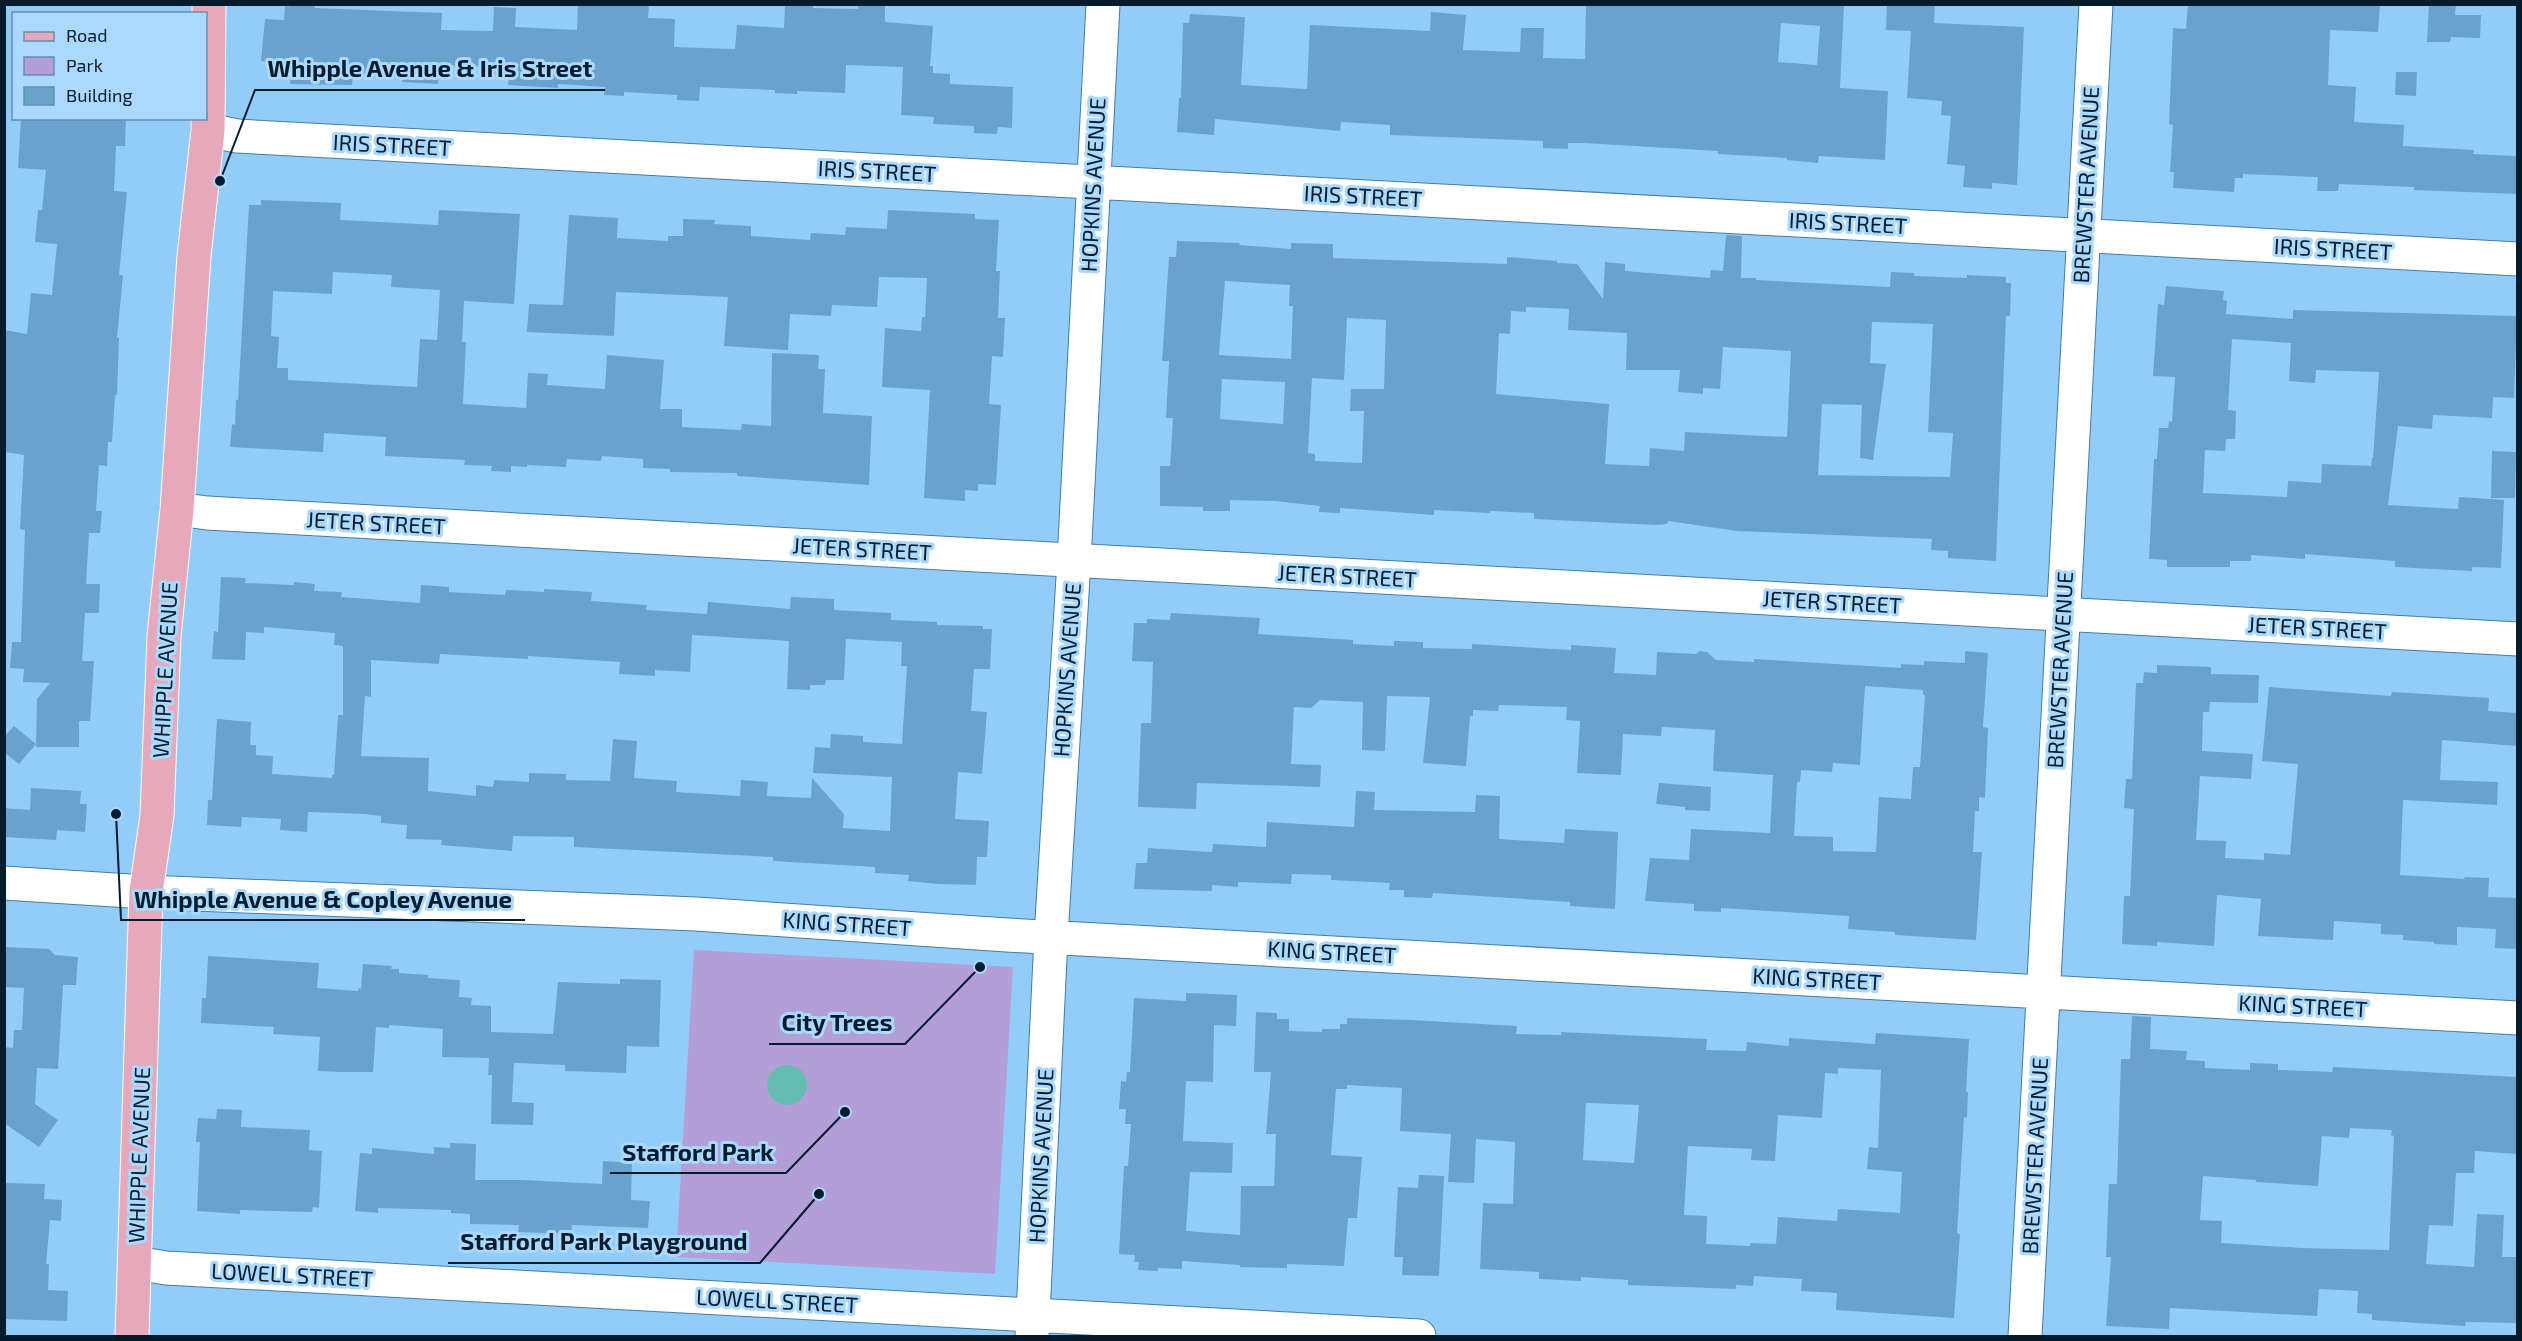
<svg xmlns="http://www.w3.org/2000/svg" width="2522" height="1341" font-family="'Exo 2',sans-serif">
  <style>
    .green { fill: #b39ed7 }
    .water { fill: #64bdae }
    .building { fill: #69a3cd; fill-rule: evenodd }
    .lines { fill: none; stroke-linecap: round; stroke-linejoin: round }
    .minor-casing { stroke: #447da6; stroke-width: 35 }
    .major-casing { stroke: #fff; stroke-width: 35 }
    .minor { stroke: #fff; stroke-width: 33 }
    .major { stroke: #e6a8bb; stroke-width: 33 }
    .labels { text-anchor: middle; stroke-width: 6; stroke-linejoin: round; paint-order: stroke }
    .street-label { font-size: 22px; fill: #051c2d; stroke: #aad9fd }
    .leader { fill: none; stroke: #051c2d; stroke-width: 2 }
    .callout-dot { fill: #051c2d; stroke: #aad9fd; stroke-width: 2 }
    .callout-label { font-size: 24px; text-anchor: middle; font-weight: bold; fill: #051c2d; stroke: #aad9fd; stroke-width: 6; stroke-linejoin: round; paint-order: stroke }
  </style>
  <rect width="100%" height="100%" fill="#92cdfa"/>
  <path class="green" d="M694,950L1013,967L995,1274L676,1257Z"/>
  <path class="water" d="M767 1085a20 20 0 1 1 40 0a20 20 0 1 1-40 0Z"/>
  <path class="building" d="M289,4H315V8L442,13L441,30L493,31L494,7L516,8L515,27L577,30L578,4H649L648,18L675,19L674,47L735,49L737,25L784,28L785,4H813V8L858,9V4H885V22L933,26L930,66H933V73L950,74V84L1013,87L1012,128L998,127L997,134L974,133V126L933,124L934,117L901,115L903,67L846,65L845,93L797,91V94L775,93V90L700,87L699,101L677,100V95L624,92V96L604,95L605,87L558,84V88L508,85L509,76L486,74V67L439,65L438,84L402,82V77L353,76L352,85L290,84L291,74L275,73L276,62L261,61L265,19L284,20L285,6L289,7Z
    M1586,4H1844L1840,88L1888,91L1885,160L1819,156L1818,163L1787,160V158L1718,154V151L1584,143H1568V149L1543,148V141L1390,135V125L1341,122L1340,131L1215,119L1214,135L1177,132L1179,98H1181L1183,23H1189L1190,14L1245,17L1241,85L1307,89L1310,25L1430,31L1431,12L1466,15L1463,50L1520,52L1521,28H1544L1543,58L1585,59ZM1781,23L1820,26L1817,65L1778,62Z
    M1887,4H1935L1934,23L2024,27L2017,185L1992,183V189L1963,187L1965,166L1947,164L1951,116L1941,115L1942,101L1907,98L1911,31L1886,30Z
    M2188,4H2380L2378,32L2330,30L2328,85L2356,87L2354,122L2404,125L2403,146L2474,150L2473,154L2517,156V194L2414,190V187L2339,184L2338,191H2317L2318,177L2243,174V178H2235L2234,192L2173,188L2174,172H2170L2173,125L2169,124L2173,28L2186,29Z
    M2429,4H2456L2455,15H2481L2480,38L2451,37L2450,42H2427Z
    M2396,72H2417L2416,96L2395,95Z
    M21,118L126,119L125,146H116L114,191L127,192L119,275H123L117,338H119L117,395H115L112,442H108L107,466L99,465L96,511H102L100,533H89L86,584H100L99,613H85L82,661H94L90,721H79V747H36L37,699L50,683L23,682L24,669L10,668L12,642H21L25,530L20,529L24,455L4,452V330L27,334L31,293L52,295L57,244L35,242L38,210H42L46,170L18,168Z
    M261,200L341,203L340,220L438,225L439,210L520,214L514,304L464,301L462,342H466L463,404L526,408L528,373L548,374L547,385L605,389L607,355L664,360L660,409H682V427L741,430L742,424L771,426L772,353L819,355L818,369H825L823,413L872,416L869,485L737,476V473L670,472V469L643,468V459L602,456L601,461L567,459L566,467L527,465V467L511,466V472L491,471L492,466L464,465L465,460L385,456L386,437L324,433L323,452L230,447L232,424L235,425L236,400H238L249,205H261ZM333,272L392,275L391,287L440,290L437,340L420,339L417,387L288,380V368H277L279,337L271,336L273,291L332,294Z
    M888,210L975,214V219L999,220L996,271H1000L998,318H1005L1003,357L992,356L989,404L1001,405L996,485L978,484V491L965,490V501L924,498L930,390L882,387L885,328L921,331L922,317H925L927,278L879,277L877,307L832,305L831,316L790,314L788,350L724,346L728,297L616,292L614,336L527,332L529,304L563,305L569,215L618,218L617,238L668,241V236H683V219L715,220L714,224L751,226V236L810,240L811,233L845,235L846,227L887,229Z
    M1726,235L1742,236L1741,278H1756V280L1890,287L1891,272L1914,273V276L1967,278V275L2006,277V283H2011L2010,316H2006L1996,561L1948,558V551L1931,550L1932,539L1737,531L1668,521L1667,524L1656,525L1534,519V513L1490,511V513L1434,510V515L1340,508V513L1319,512L1320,506L1275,501L1230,500V511H1203V507L1160,506V466H1170L1173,418H1166L1169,361H1162L1169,257H1176L1177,241L1240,243L1239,245L1291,249V243L1333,244V258L1507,264V257L1557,261V263L1577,264L1603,299L1605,262L1625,264V271L1710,278L1711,270L1723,271ZM1225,281L1290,285L1289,306H1293L1291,359L1219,355ZM1526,307L1569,309L1568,330L1627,333L1626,370H1680L1678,392L1703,394V388L1720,389L1723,347L1791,351L1787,437L1685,432L1684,451L1650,448L1649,466L1605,464L1609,404L1496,394L1499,333L1510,334L1511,311L1526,312ZM1347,318L1386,320L1384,389H1351L1350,411H1364L1362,463L1315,461V454L1308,453L1312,378L1344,380ZM1872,322L1933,324L1928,432L1953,433L1950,477L1818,475L1822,404L1862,405L1860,458L1873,460L1886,364L1870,363ZM1222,379L1285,382L1283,424L1220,419Z
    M2166,286L2224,291L2223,300L2227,301L2226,314L2293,319V310L2517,316L2514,398L2493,397L2492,418L2433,415L2432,429L2398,426L2388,505L2458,509L2459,497L2504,500L2501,568L2472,567V571L2395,567V561L2305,554V559L2251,555V561H2230V567H2167V560L2149,559L2154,459H2157L2159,428H2168L2169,421L2172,422L2175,377L2153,376L2158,304L2164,305ZM2232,339L2291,343L2289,381L2315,383L2316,370L2379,372L2373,458H2372L2371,466L2322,464L2321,483L2288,481L2287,497L2203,493L2205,450L2225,451L2226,439H2235L2236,411L2228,410Z
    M2492,451L2516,452L2515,498H2491Z
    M221,577L246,578L245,583L294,585V582L315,584L314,591L342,592L341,597L420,603L421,585L449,587V592L505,595L506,590L544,592V589L592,592L591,601L647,605L646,610L707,614L708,602L790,609L791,597L834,599V610L891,613V620L937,622V625L983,626V629H992L990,669H974L971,711L987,712L982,774L958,772L955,819L989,821L987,857H977L976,885L938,884L908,881L909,875L875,873V867L773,861V857L574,847V837L513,836L512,851L441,845L442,840L406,839L407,825L381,823V816L365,814L308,812L307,832L280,830L281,819L242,817L241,827L207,825L208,800H212L217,719L251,722L250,745H256V755L273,756L272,774L332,778V775H334L338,715H343V646L334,645L335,633L264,627V633L246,632L245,660L212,659L214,631L218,632ZM692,635L789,641L787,689L810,690V685H825L826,680H844L846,639L902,642L901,666H907L902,744L863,742V736L831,734L830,748L815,747L813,773L892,777L890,831L843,828L844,814L812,778L811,798L767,796L768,782L741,780L740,796L676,792L677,781L634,778L637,741L613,739L610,781L566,780V774L529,773V782L494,780L493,787L476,785V796L428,791L429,758L361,756L365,696L371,697V660L439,664L440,654L528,659V656L620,662L619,674L655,676V670L690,672Z
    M1171,613L1260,618L1258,634L1353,640V644L1394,646V641L1423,642V648L1472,649V644L1571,650V645L1616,648L1614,673L1656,675L1657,652L1696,654L1700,651L1707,652L1716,660L1754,662V659L1901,668V664L1924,665V661L1965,663V651L1988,653L1983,727L1988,728L1985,798L1979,797V811H1975L1973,852H1982L1976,940L1895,935V932L1848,929L1849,916L1721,908V912L1694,911V904L1645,901L1650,858L1689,860L1691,829L1770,833L1773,775L1713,771L1715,730L1662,727L1661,736L1623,734L1621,775L1577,773L1580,721L1566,720L1567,707L1499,705L1498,711L1473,710V716H1470L1466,766L1423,763L1430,697L1387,696L1385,751L1362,750L1363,702L1320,700L1311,708L1294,707L1291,764L1321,765L1320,787L1197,783L1196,809L1138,807L1141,723H1151L1153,662L1132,661L1134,623H1147V619L1170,620ZM1865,686L1923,690V695H1925L1920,767H1913L1911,799L1879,797L1876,852L1833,851V837L1794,836L1797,782H1800L1801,770L1832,772L1833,763L1860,765Z
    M2157,665L2211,667V674L2259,675L2258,703L2210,702L2209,712H2203L2202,751L2253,754L2251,779L2200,776L2196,840L2226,841L2225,858L2264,860V853L2290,855L2298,764L2262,761L2269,687L2391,696L2392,692L2489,698L2488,711L2517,713V746L2442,740L2440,780L2498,782L2497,805L2403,800L2400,875L2464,879L2465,877L2489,878L2488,897L2517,898V949L2495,948L2496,929L2457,927V945L2434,944V942L2403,940V935L2381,934V924L2334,921L2333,940L2258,936L2261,899L2217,895L2214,946L2157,942V946L2122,944L2124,896H2130L2134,809L2124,808L2126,779H2132L2136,683H2143L2144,672L2157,673Z
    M14,726L36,744L19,764L4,752V737Z
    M1659,783L1711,787L1710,811L1685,810V807L1656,804Z
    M31,788L81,791L80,804H87L85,832L57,830L56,840L4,837V808L30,810Z
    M1356,791L1375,792L1374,810L1475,812L1476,795L1500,796L1499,839L1564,843L1565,829L1618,832L1615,909L1570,906V902L1433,893L1432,898L1404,897V890H1389L1390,883L1331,880V875L1292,874L1291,884L1238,882V887L1212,885V891L1134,889L1136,863H1147L1148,848L1212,852L1213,844L1266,847L1267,822L1354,827Z
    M4,947L49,949L55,955L78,957L76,985H63L58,1069L37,1068L35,1104L58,1120L39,1147L4,1123V1047L13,1048L14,1030H22L24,988L4,987Z
    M208,956L319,963L317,988L358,991L359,988L361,989L363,964L392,966L391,969H399V973L428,975V978L460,980L459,997L472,998L471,1005L491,1006V1032L553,1034L558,982L620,984V979L661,980L659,1047L627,1046L626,1073L565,1071V1065L514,1063L512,1102L534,1103L533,1125L491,1124L492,1075H488L489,1058L442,1057L443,1029L389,1025V1028L376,1027L373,1072H340L318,1071L320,1037L273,1034L274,1027L201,1023L202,998H206Z
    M1186,993L1237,995L1236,1026L1214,1025L1213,1082L1186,1081L1183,1141L1233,1143L1232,1173L1190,1172L1186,1231L1240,1235L1241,1186H1274L1276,1134H1266L1271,1072H1254L1256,1012L1277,1013V1019H1289V1031L1322,1032V1029H1340V1024H1347V1018L1411,1020L1517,1026L1516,1034L1561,1035V1032L1707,1039L1706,1050L1746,1051L1747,1042L1789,1046V1038L1875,1044L1876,1033L1969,1039L1966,1092H1968L1967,1118L1964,1117L1957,1233L1960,1234L1954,1318L1836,1310L1837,1293L1801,1291L1802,1279L1754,1276L1753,1286L1736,1285V1289L1628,1285V1280L1581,1277V1281L1539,1279V1272L1480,1269L1483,1203L1513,1204L1515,1142L1476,1139L1474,1183L1448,1182L1451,1134L1400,1131L1402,1088L1347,1085V1089H1336L1331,1155L1362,1157L1357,1218H1348L1344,1266L1287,1264V1268L1240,1267V1265L1182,1261V1269L1158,1268V1271L1138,1270L1139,1262H1134L1135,1255L1119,1254L1124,1166H1128L1131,1124H1125L1126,1109H1119L1121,1081L1126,1082L1127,1072H1130L1134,998L1186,1001ZM1838,1068L1881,1070L1878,1148L1869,1147L1867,1169L1902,1172L1900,1213L1838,1209L1837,1221L1778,1217L1776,1244L1751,1243L1750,1246L1706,1244L1707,1216L1684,1215L1688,1146L1752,1149L1751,1160L1775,1161L1778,1115L1822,1118L1825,1073L1838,1074ZM1586,1103L1639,1105L1634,1163L1583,1160Z
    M2132,1016L2151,1017L2150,1049L2187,1051L2186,1060L2205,1061V1068L2250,1070V1063L2278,1064V1070L2332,1072L2333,1067L2517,1077V1154L2475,1151L2474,1173H2456L2453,1226L2429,1225L2426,1264L2474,1267L2477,1214L2504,1215L2502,1257H2517V1323L2466,1322L2465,1326L2372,1320V1314L2357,1313L2358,1291L2319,1289L2317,1316L2170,1308L2169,1329L2106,1326L2111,1257H2106L2109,1184H2117L2121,1059H2130ZM2350,1128L2392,1130L2391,1135L2394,1136L2389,1250L2302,1248L2221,1243L2222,1221L2200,1220L2203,1176L2256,1180V1182L2318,1186L2322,1136L2349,1138Z
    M217,1109L242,1110L241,1127L310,1130L309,1150L322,1151L319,1208L313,1207L312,1212L240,1210V1214L197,1211L200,1142H196L198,1118L216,1119Z
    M450,1143L476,1144L475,1180H522L602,1184L603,1161L632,1163L631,1200L650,1201L648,1228L572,1225L571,1234L518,1232L519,1225L470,1224V1214L451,1213V1210L378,1208V1213L355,1211L360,1153L372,1154V1148L434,1154V1147L450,1148Z
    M1419,1175L1444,1176L1439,1276L1402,1275L1403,1257H1394L1398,1187L1418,1188Z
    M4,1183L45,1184L44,1199L62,1200L61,1221L50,1220L46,1264H49L48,1290L68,1291L67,1321L4,1319Z"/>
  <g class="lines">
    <g class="minor-casing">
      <path id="minor" d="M208,130L237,136L2518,259
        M177,509L207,513L2518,639
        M4,883L146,892L696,914L1007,935L2518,1018
        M136,1263L166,1268L1419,1336
        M1032,1336L1051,937L1074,561L1103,4
        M2025,1336L2096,4"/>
    </g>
    <g class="major-casing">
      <path id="major" d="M132,1336L146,892L157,815L164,636L177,509L194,256L208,130L209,4"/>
    </g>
    <use href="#minor" class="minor"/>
    <use href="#major" class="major"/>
  </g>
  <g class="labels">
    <g class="street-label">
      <text transform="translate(392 145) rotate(3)" y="8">IRIS STREET</text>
      <text transform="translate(877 171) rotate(3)" y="8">IRIS STREET</text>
      <text transform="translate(1093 185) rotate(-87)" y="8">HOPKINS AVENUE</text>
      <text transform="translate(2086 185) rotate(-87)" y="8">BREWSTER AVENUE</text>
      <text transform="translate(1363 196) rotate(3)" y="8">IRIS STREET</text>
      <text transform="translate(1848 223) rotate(3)" y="8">IRIS STREET</text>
      <text transform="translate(2333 249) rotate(3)" y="8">IRIS STREET</text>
      <text transform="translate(376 523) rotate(3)" y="8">JETER STREET</text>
      <text transform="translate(862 549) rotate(3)" y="8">JETER STREET</text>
      <text transform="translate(1347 576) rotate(3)" y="8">JETER STREET</text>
      <text transform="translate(1832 602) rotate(3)" y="8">JETER STREET</text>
      <text transform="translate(2317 628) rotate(3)" y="8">JETER STREET</text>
      <text transform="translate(165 670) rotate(-87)" y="8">WHIPPLE AVENUE</text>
      <text transform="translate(1067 670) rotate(-86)" y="8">HOPKINS AVENUE</text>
      <text transform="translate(2060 670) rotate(-87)" y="8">BREWSTER AVENUE</text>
      <text transform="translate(847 924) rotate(4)" y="8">KING STREET</text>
      <text transform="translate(1332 952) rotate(3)" y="8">KING STREET</text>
      <text transform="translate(1817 979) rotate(3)" y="8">KING STREET</text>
      <text transform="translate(2303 1006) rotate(3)" y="8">KING STREET</text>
      <text transform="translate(139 1155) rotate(-88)" y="8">WHIPPLE AVENUE</text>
      <text transform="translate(1041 1156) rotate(-87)" y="8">HOPKINS AVENUE</text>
      <text transform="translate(2035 1156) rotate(-87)" y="8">BREWSTER AVENUE</text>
      <text transform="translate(292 1275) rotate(3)" y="8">LOWELL STREET</text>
      <text transform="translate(777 1301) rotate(3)" y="8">LOWELL STREET</text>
    </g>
  </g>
  <path class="leader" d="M220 181L255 90H605M116 814L121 920H525M980 967L905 1044H769M845 1112L786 1173H610M819 1194L760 1263H448"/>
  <g class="callout-dot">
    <circle cx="220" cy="181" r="6"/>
    <circle cx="116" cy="814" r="6"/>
    <circle cx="980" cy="967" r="6"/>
    <circle cx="845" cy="1112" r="6"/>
    <circle cx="819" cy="1194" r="6"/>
  </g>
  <g class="callout-label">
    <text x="430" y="77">Whipple Avenue &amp; Iris Street</text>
    <text x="323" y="908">Whipple Avenue &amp; Copley Avenue</text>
    <text x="837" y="1031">City Trees</text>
    <text x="698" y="1161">Stafford Park</text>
    <text x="604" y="1250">Stafford Park Playground</text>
  </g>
  <rect width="2522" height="1341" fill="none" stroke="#051c2d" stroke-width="12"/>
  <rect x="12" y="12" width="195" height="108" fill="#aad9fd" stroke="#688daa" stroke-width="1.5"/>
  <rect x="24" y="32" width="30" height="9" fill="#e6a8bb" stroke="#688daa" stroke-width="1.5"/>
  <text x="66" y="42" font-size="18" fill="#051c2d">Road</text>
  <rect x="24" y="57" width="30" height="18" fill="#b39ed7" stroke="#688daa" stroke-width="1.5"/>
  <text x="66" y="72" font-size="18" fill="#051c2d">Park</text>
  <rect x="24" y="87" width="30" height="18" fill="#69a3cd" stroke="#688daa" stroke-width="1.5"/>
  <text x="66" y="102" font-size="18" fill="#051c2d">Building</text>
</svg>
